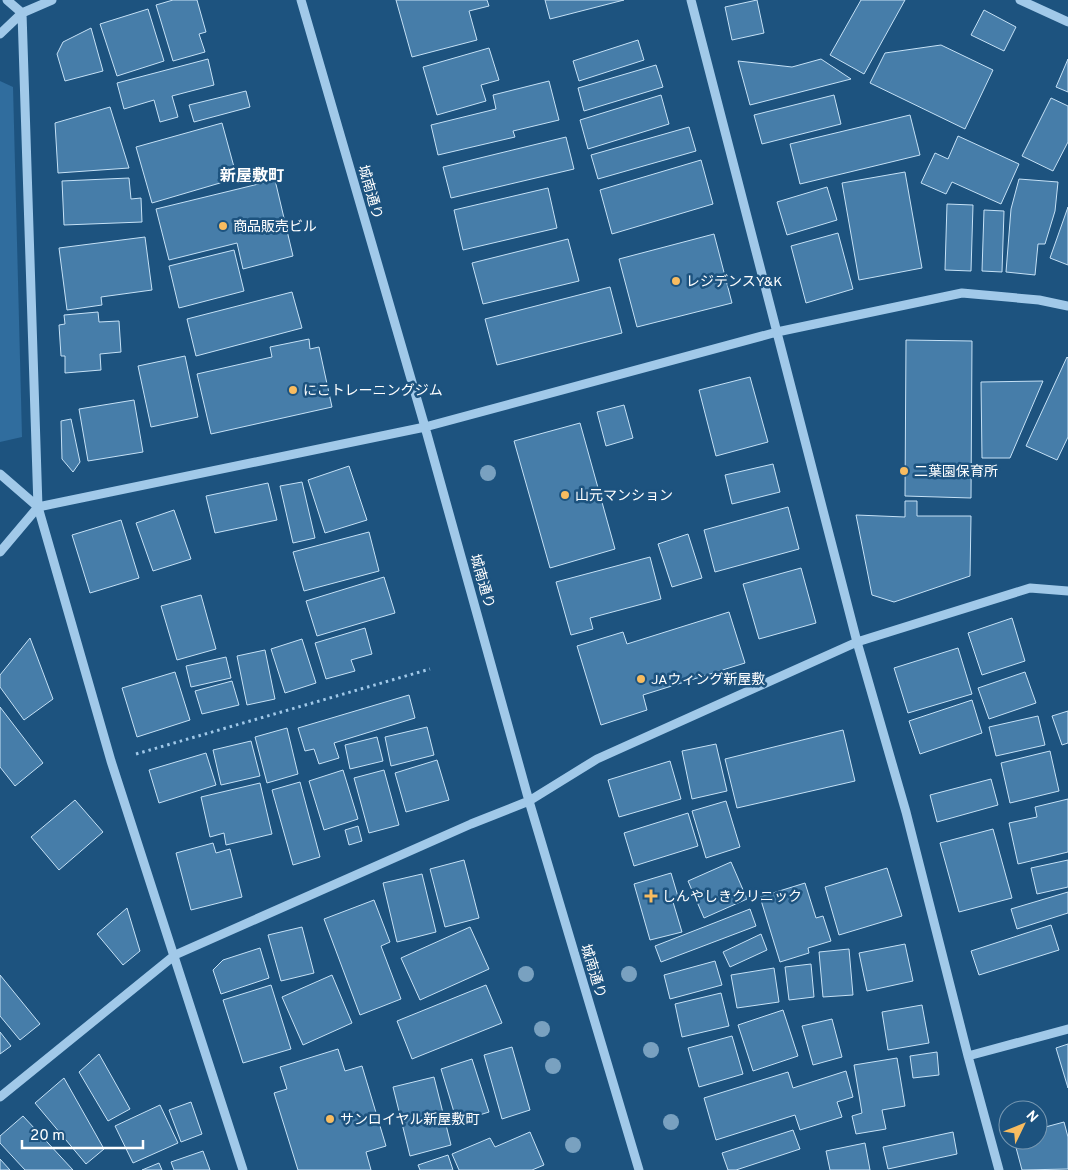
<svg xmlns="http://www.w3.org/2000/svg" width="1068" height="1170" font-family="Overpass,'Noto Sans JP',sans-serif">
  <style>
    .green { fill: #306d9e }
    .building { fill: #467da9; stroke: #c5e1f6 }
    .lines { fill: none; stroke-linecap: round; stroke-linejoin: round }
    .path { stroke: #a1c9e9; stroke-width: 3; stroke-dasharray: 2.5 4; stroke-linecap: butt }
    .minor { stroke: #a1c9e9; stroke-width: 9 }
    .tree { fill: #79a1c0 }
    .poi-dot { fill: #f8bc60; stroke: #1d537f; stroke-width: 2 }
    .labels { text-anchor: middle; stroke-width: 5; stroke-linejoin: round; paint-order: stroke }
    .street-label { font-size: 14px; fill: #fff; stroke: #1d537f }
    .poi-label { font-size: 14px; fill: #fff; stroke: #1d537f; text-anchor: start }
    .quarter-label { font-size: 16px; font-weight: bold; fill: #fff; stroke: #1d537f }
  </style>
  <rect width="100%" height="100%" fill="#1d537f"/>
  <path class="green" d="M0,81L13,87L22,437L0,442Z"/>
  <path class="building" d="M173,0H197L206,32L199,34L205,52L173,61L156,5Z
    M396,0H487L489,6L469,11L477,40L412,57Z
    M545,0H624L550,19Z
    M757,0L764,33L732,40L725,7Z
    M861,0H905L864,74L830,55Z
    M148,9L164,61L117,76L100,24Z
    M984,10L1016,27L1004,51L971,35Z
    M91,28L103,71L65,81L57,54L63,42Z
    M638,40L644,60L579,81L573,61Z
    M941,45L993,70L965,129L870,83L885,53Z
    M489,48L499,80L481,85L486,101L437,115L423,67Z
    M208,59L214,85L172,96L178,117L160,122L154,100L124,109L117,83Z
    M821,59L851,79L750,105L738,61L792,67Z
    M1068,59V92L1056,87Z
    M656,65L663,87L584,111L578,88Z
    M549,81L559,120L513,131L515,137L438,155L431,125L496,109L493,95Z
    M246,91L250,107L194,122L189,105Z
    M661,95L669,124L588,149L580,120Z
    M834,95L841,124L762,144L754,115Z
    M1051,98L1068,106V142L1053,171L1022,156Z
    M110,107L129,168L58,173L55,123Z
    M910,115L920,155L800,184L790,144Z
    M222,123L237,178L152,203L136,147Z
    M689,127L696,151L598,179L591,155Z
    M958,136L1019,164L1001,204L952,182L946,194L921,183L935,153L948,159Z
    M566,137L574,169L451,198L443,167Z
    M701,160L713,204L612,234L600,190Z
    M905,172L922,268L859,280L842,183Z
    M129,178L131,199L141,198L142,222L64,225L62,181Z
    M1019,179L1058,182L1055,211L1045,244H1038L1035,275L1006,272L1011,209Z
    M275,180L293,256L243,269L237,243L169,260L156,209Z
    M827,187L837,220L787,235L777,202Z
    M548,188L557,228L463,250L454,210Z
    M947,204L973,205L971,271L945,270Z
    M1068,207V265L1050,258Z
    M984,210L1004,211L1002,272L982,271Z
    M838,233L853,289L806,303L791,246Z
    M714,234L732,303L637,327L619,259Z
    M145,237L152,290L101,297L102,305L67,310L59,248Z
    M568,239L579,281L483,304L472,263Z
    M234,250L244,291L179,308L169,266Z
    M610,287L622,333L497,365L485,319Z
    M292,292L302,328L196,356L187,319Z
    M98,312L99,322L119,321L121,352L100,354L101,370L65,373V356H61L59,325L65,324L64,315Z
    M309,339L310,349L319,347L332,407L211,434L197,374L272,357L270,347Z
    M906,340L972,341L971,498L905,496Z
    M185,356L198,417L151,427L138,366Z
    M1067,357L1068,358V437L1057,460L1026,446Z
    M750,377L768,442L716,456L699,390Z
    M1043,381L1010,458H982L981,382Z
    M134,400L143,452L88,461L79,409Z
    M624,405L633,438L606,446L597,412Z
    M71,419L80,462L73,472L62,459L61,421Z
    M580,423L615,549L550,568L514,441Z
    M773,464L780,492L732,504L725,475Z
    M349,466L367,520L325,533L308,480Z
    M302,482L315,538L293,543L280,486Z
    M268,483L277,520L215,533L206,496Z
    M905,501H917V516H971L970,576L894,602L872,595L856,515L905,517Z
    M788,507L799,549L715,572L704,530Z
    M174,510L191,559L153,571L136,523Z
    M121,520L139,578L90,593L72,535Z
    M369,532L379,571L304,591L293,552Z
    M688,534L702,578L672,587L658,544Z
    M650,557L661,599L590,618L593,629L571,635L556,582Z
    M801,568L816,623L759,639L743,584Z
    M384,577L395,613L317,636L306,601Z
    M201,595L216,649L177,660L161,606Z
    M729,612L745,663L643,695L647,710L601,725L577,646L623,632L627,644Z
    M1012,618L1025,661L982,675L968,633Z
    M365,628L372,654L351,660L355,671L326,679L315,643Z
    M30,638L53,699L24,720L0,687V675Z
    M302,639L316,683L285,693L271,649Z
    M958,648L972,694L908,713L894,668Z
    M265,650L275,699L247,705L237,656Z
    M226,657L231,678L191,687L186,666Z
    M175,672L190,720L137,737L122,688Z
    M1025,672L1036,703L989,719L978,688Z
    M232,681L239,705L202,714L195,691Z
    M409,695L415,718L334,743L339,758L319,764L314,749L305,751L298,728Z
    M972,700L982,733L920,754L909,721Z
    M0,707L43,763L15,786L0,767Z
    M1068,711V743L1062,745L1052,716Z
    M1038,716L1045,745L996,756L989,727Z
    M427,727L434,755L391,766L385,737Z
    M287,728L298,774L267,783L255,737Z
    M843,730L855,781L737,808L725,759Z
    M377,737L383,761L350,769L345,745Z
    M251,741L260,776L221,785L213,750Z
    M716,744L727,791L692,799L682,751Z
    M1050,751L1059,791L1010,803L1001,763Z
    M206,753L216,785L159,803L149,770Z
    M437,760L449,800L406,812L395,773Z
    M670,761L681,799L619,817L608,780Z
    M343,770L358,819L324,830L309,781Z
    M384,770L399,825L369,833L354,778Z
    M991,779L998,805L937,822L930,795Z
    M300,782L320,857L293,865L272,790Z
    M260,783L272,834L226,845L224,833L210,837L201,797Z
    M1068,799V852L1018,864L1009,823L1037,817L1035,807Z
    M75,800L103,832L59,870L31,837Z
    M726,801L740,847L706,858L692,811Z
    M688,813L698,846L634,866L624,833Z
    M358,826L362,841L349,845L345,830Z
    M993,829L1012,898L959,912L940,843Z
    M213,843L216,853L230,849L242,897L191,910L176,853Z
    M464,860L479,918L445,927L430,869Z
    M1068,860V887L1037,894L1031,868Z
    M731,862L747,899L704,918L688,881Z
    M887,868L902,916L839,935L825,887Z
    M671,873L679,900L673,902L682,932L650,940L634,884Z
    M422,874L436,932L397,942L383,883Z
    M805,883L816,918L823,916L831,941L808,948L809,953L780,962L760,897Z
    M1068,892V913L1017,929L1011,909Z
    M374,900L390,942L381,946L401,999L360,1015L324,919Z
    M127,908L140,951L123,965L97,934Z
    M750,909L756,926L661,962L655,946Z
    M1051,925L1059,950L979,975L971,951Z
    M302,927L314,973L281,981L268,935Z
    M470,927L489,969L420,1000L401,958Z
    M761,934L767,950L730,967L723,952Z
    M905,944L913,981L867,991L859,953Z
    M260,948L269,978L221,994L213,970L223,960Z
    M849,949L853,995L823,997L819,952Z
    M715,961L722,985L670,999L664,975Z
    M811,964L814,997L789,1000L785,967Z
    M774,968L779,1002L737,1008L731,975Z
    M0,975L40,1024L20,1040L0,1016Z
    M332,975L352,1023L303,1045L282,997Z
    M271,985L291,1049L243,1063L223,1000Z
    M486,985L502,1023L412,1059L397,1021Z
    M721,993L729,1026L682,1037L675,1004Z
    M922,1005L929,1043L888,1050L882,1012Z
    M783,1010L798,1056L753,1071L738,1025Z
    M832,1019L842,1057L813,1065L802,1026Z
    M0,1032L11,1046L0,1054Z
    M732,1036L743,1074L699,1087L688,1048Z
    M1068,1044V1088L1056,1048Z
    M512,1047L530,1110L502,1119L484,1055Z
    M338,1049L345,1071L362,1066L386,1146L366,1152L371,1170H298L274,1093L287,1089L280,1067Z
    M937,1052L939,1075L913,1078L910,1056Z
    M99,1054L130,1109L108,1121L79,1072Z
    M897,1058L905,1106L882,1110L886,1129L856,1134L852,1116L862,1113L854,1065Z
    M472,1059L489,1112L457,1122L441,1069Z
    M846,1071L853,1097L837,1102L842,1117L800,1130L795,1115L716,1140L704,1098L788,1072L793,1088Z
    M434,1077L451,1145L410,1156L393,1087Z
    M64,1078L104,1149L86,1164L35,1103Z
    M191,1102L202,1134L181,1142L169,1110Z
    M160,1105L178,1143L133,1163L115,1126Z
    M23,1116L73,1170H25L0,1143V1136Z
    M1064,1122L1068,1137V1169L1022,1170L1014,1140H1038V1129Z
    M793,1130L800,1149L736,1170H728L722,1153Z
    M530,1132L544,1165L532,1170H459L452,1154L490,1138L495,1147Z
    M953,1132L957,1154L888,1169L883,1147Z
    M865,1143L870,1170H830L826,1151Z
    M203,1151L210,1170H174L171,1162Z
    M448,1155L453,1170H420L418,1165Z
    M0,1159L10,1170H0Z
    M159,1163L162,1170H142Z"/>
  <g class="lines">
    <path class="path" d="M136,754L430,669"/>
    <path class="minor" d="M7,0L22,13L38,507L111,761L243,1170
      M301,0L425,427L529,801L639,1170
      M691,0L857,642L906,812L968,1056L999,1170
      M1020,0L1068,22
      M0,34L22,13L52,0
      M0,474L38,507
      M0,552L38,507L425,427L777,332L962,293L1039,300L1068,306
      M968,1056L1068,1029
      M0,1097L175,955L471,824L529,801L597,759L857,642L1030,588L1068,591"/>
  </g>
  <g class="tree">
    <circle cx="488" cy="473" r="8"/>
    <circle cx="526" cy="974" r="8"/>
    <circle cx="629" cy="974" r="8"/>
    <circle cx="542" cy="1029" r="8"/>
    <circle cx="651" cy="1050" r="8"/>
    <circle cx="553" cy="1066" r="8"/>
    <circle cx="671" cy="1122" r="8"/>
    <circle cx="573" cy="1145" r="8"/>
  </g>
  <g class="poi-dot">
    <circle cx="223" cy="226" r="5"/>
    <circle cx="676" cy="281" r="5"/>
    <circle cx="293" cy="390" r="5"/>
    <circle cx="904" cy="471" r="5"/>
    <circle cx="565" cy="495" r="5"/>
    <circle cx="641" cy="679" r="5"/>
    <path d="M648.5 888.5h5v5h5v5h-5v5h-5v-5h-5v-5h5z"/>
    <circle cx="330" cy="1119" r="5"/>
  </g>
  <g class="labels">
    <g class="street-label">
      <text transform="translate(371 192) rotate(74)" y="5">城南通り</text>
      <text transform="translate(483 581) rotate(74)" y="5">城南通り</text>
      <text transform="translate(594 971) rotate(73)" y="5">城南通り</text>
    </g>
    <g class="poi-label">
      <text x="233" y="231">商品販売ビル</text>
      <text x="686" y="286">レジデンスY&amp;K</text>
      <text x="303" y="395">にこトレーニングジム</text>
      <text x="914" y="476">二葉園保育所</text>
      <text x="575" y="500">山元マンション</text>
      <text x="651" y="684">JAウィング新屋敷</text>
      <text x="662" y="901">しんやしきクリニック</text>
      <text x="340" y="1124">サンロイヤル新屋敷町</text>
    </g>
    <g class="quarter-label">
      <text x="252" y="181">新屋敷町</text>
    </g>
  </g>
  <g transform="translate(1023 1125) rotate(47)"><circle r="24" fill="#1d537f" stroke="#7798b2"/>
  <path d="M0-4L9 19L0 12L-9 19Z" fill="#f8bc60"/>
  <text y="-8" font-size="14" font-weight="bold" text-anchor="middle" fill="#ffffff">N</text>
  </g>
  <path d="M22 1140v8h121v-8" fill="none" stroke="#ffffff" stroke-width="2.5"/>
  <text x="30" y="1140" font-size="15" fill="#ffffff" stroke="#1d537f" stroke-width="4" paint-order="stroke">20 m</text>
</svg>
